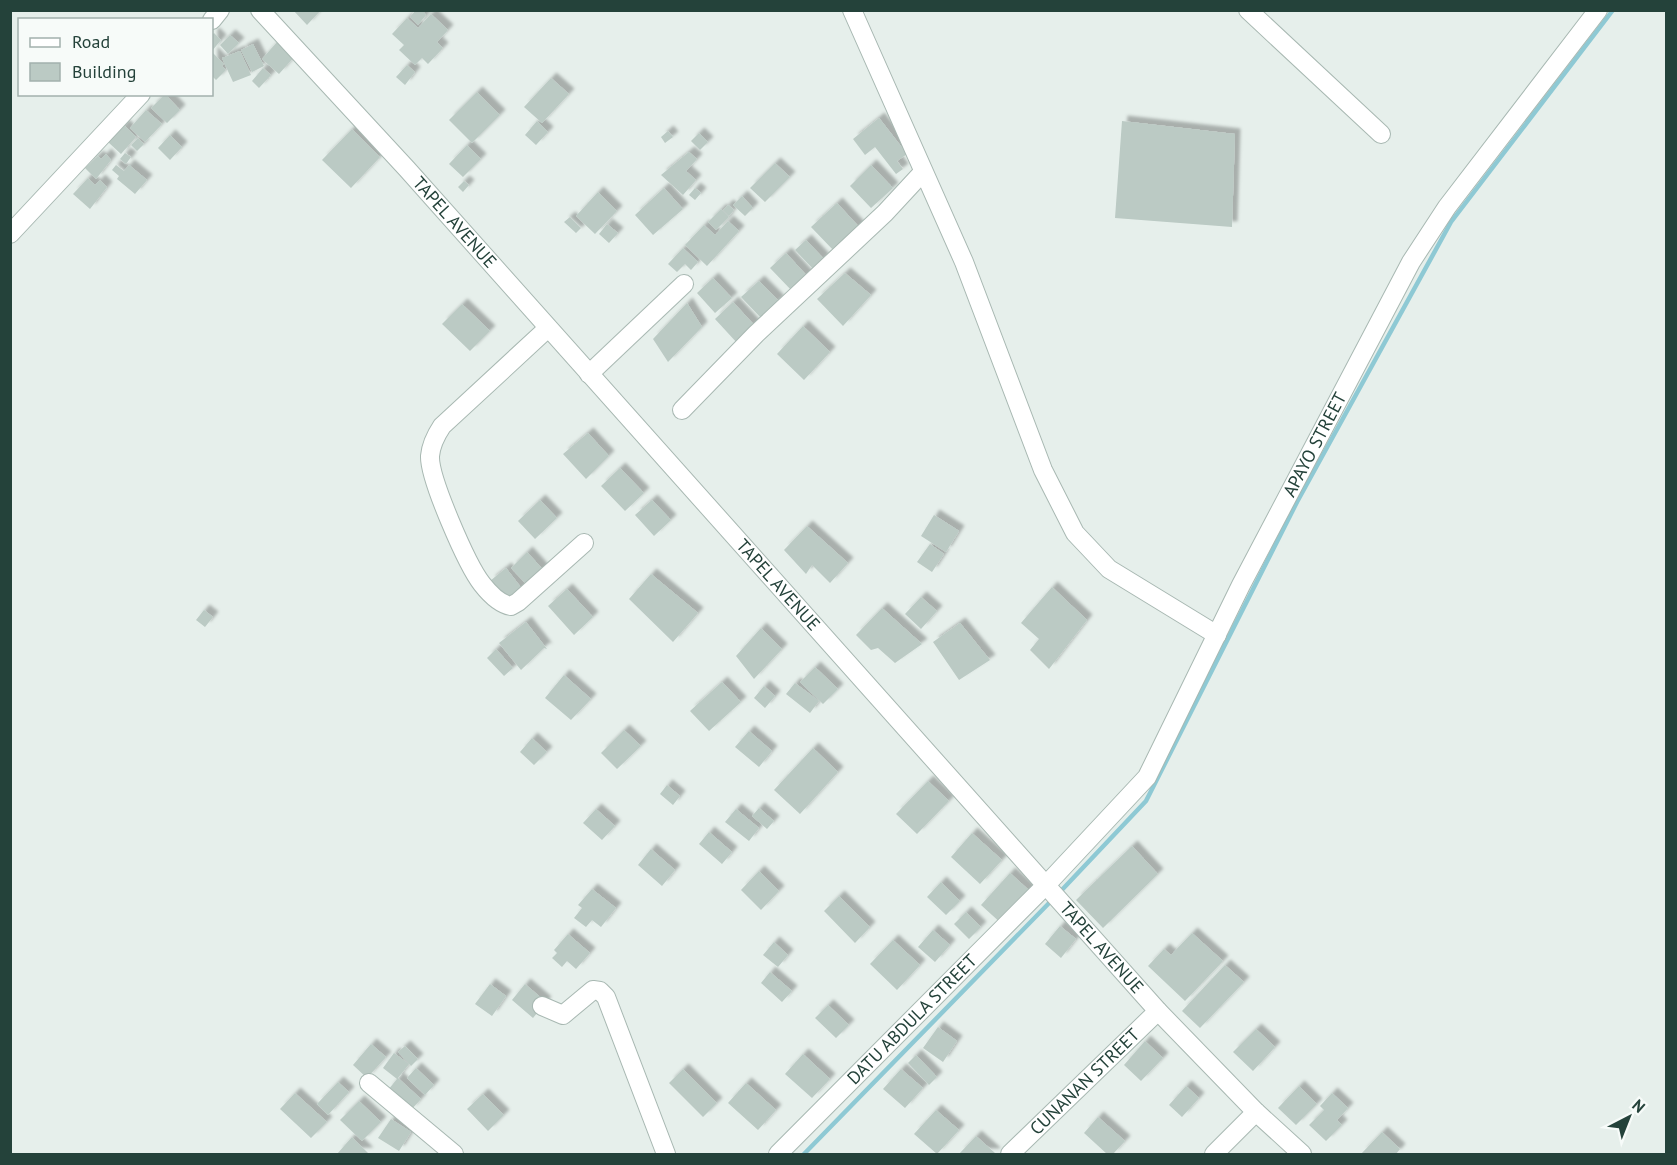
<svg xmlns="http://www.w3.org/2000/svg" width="1677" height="1165" font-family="'PT Sans',sans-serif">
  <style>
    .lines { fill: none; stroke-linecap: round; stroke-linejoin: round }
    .stream { stroke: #8ec9d4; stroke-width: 4.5 }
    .building { fill: #bbcac4; filter: url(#shadow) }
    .minor-casing { stroke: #a8b8b2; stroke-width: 20 }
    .minor { stroke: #fff; stroke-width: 18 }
    .labels { text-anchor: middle; stroke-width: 5; stroke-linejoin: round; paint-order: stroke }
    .street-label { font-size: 18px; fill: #24423a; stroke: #f7fbf9 }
  </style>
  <defs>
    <filter id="shadow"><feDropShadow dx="5.5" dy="-5.5" stdDeviation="1.5" flood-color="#0004"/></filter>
  </defs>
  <rect width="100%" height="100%" fill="#e6efeb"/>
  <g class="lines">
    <path class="stream" d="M1059,893L1146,801L1297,502L1451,222L1613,10
      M804,1154L1053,899"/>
  </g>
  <path class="building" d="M293,10H321L307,25Z
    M416,10H422L426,15L418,25L410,17Z
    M431,14L448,30L437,42L443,48L428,64L422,58L415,65L399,50L404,45L392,34L407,18L418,28Z
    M214,33L221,40L212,51V35Z
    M230,35L239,43L228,54L220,45Z
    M278,41L295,56L279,74L262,59Z
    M253,44L264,66L252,72L241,50Z
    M240,51L251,75L233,82L222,58Z
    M212,52L224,64L222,66L226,70L216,80L212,76Z
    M407,65L415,72L405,85L396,77Z
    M263,68L271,75L259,88L252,81Z
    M551,78L569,94L542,123L524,107Z
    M477,92L500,115L472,143L449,120Z
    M165,94L180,110L167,123L151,108Z
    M146,110L162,124L145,142L130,128Z
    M879,118L907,154L897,161L903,169L896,174L875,147L865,155L853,139Z
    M537,121L548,132L536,145L525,135Z
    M1122,121L1235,134L1232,227L1115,218Z
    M124,125L136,137L121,154L108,142Z
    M352,129L380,157L351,188L322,160Z
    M668,131L673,137L665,143L661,137Z
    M699,133L708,142L700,150L691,141Z
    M170,135L182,147L170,160L158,148Z
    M138,138L144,144L137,151L131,145Z
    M467,145L481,159L463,177L449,164Z
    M689,152L697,159L686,171L696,180L683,195L661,175Z
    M125,153L131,157L126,164L120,159Z
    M106,154L111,160L96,179L85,168L98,156L101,159Z
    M775,163L790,177L765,202L750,188Z
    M116,165L124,171L129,165L147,180L135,194L117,179L119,176L112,170Z
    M871,165L893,188L871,208L850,186Z
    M88,178L95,185L100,180L107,187L90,209L73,194Z
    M464,181L469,185L463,192L458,187Z
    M664,188L683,209L653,235L635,215Z
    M695,188L701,193L695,200L689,195Z
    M598,192L617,211L595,234L576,216Z
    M742,196L753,208L745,216L733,205Z
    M837,203L860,228L835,252L811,227Z
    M728,205L734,210L729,216L723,210Z
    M721,209L729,217L716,230L708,222Z
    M570,217L581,228L576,233L564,222Z
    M728,221L739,231L707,266L685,245L704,225L715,235Z
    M607,224L618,233L609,243L599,234Z
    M806,240L824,259L814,270L795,250Z
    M683,248L698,262L691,270L685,264L677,272L668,264Z
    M786,253L808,277L793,292L770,268Z
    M845,273L871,295L843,326L817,299Z
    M713,278L732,298L715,313L697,293Z
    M759,281L779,301L761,318L741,297Z
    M733,302L756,327L738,344L715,319Z
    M687,303L702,327L668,362L653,339Z
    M462,304L490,331L470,351L442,324Z
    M803,326L830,352L804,380L777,354Z
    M588,433L609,456L586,479L563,454Z
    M620,468L644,493L625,511L601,486Z
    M540,500L557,518L535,539L518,521Z
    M652,500L671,520L654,536L635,515Z
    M934,515L959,531L946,552L921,536Z
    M807,526L848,563L830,583L812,565L806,574L784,550Z
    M930,544L944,554L932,572L917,562Z
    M527,552L547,574L531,589L511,568Z
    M506,568L523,590L507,602L490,581Z
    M651,574L698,613L673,642L629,599Z
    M1052,587L1087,620L1049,669L1030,650L1039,639L1021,623Z
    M567,589L593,617L574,635L548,606Z
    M921,597L937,611L921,629L905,614Z
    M882,608L922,644L895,663L878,648L871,650L856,635Z
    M204,610L213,617L205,627L196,620Z
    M526,622L547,649L544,648L521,670L499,643Z
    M960,623L990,660L959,680L933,642Z
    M761,628L782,649L754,679L736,656Z
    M496,649L513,668L504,676L487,658Z
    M815,667L838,689L823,704L800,682Z
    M564,675L591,699L571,720L545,698Z
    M722,682L741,702L709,731L690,711Z
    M795,683L819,701L810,713L786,694Z
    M764,686L775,696L765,708L754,698Z
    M624,730L641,746L617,769L601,753Z
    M749,731L772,751L759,767L735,747Z
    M532,738L547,752L534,765L520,752Z
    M813,748L838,772L800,814L774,790Z
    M928,781L949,801L917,834L896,814Z
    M667,785L680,796L673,805L660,794Z
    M759,808L774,821L767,829L752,816Z
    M596,809L615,826L602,840L583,823Z
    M736,809L759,828L749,841L725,822Z
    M709,832L732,852L722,864L699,844Z
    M972,833L1002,860L980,884L951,857Z
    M1132,846L1158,874L1103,928L1076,900Z
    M651,849L675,870L662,886L638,865Z
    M759,871L779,891L761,910L741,890Z
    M1010,873L1032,893L1003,925L981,905Z
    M941,882L960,901L946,915L927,897Z
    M592,889L616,908L601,927L592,920L586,927L574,918L582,908L578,905Z
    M839,896L870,927L855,943L824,911Z
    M966,912L981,927L969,939L954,924Z
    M1060,926L1076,939L1061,958L1045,944Z
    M933,930L950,945L935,962L918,947Z
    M1192,933L1223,961L1185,1001L1148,966L1164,949L1171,955Z
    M568,934L590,953L576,969L567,961L562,967L552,958L557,953L554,950Z
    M893,940L920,965L897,990L870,964Z
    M774,942L788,955L778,967L763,955Z
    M1225,965L1244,982L1200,1028L1182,1011Z
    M770,972L792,991L782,1002L761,983Z
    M490,984L506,996L492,1016L475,1004Z
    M525,984L546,1002L533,1018L512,1000Z
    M828,1005L849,1025L836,1038L815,1018Z
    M938,1027L957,1041L943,1062L923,1048Z
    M1256,1029L1275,1047L1253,1071L1233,1052Z
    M1145,1041L1163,1058L1141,1081L1124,1065Z
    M371,1044L386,1057L367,1078L353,1065Z
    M405,1046L418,1059L411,1066L398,1052Z
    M394,1053L409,1064L398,1078L421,1099L411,1110L388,1090L397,1079L383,1068Z
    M803,1054L830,1079L812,1098L785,1074Z
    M916,1055L937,1077L929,1085L908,1063Z
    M416,1068L434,1085L425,1095L407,1078Z
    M683,1069L717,1103L703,1117L669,1083Z
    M901,1069L923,1088L905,1108L883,1089Z
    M338,1082L349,1092L328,1115L317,1104Z
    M746,1083L776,1110L758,1130L728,1103Z
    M1186,1086L1199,1098L1182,1117L1169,1105Z
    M1299,1086L1317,1104L1296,1125L1278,1108Z
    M295,1093L327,1122L311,1138L280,1109Z
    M1332,1093L1348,1108L1337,1120L1342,1125L1326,1141L1309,1125L1324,1110L1320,1106Z
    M483,1094L504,1115L488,1131L467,1109Z
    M359,1101L381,1122L362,1141L340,1120Z
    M936,1110L959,1130L937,1154L914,1134Z
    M1098,1117L1125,1141L1113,1154H1107L1084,1133Z
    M391,1119L411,1132L399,1151L378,1138Z
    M1382,1132L1400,1149L1396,1154H1361Z
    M976,1136L995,1153L994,1154H959Z
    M352,1137L368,1153L337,1154Z"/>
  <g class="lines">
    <g class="minor-casing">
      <g id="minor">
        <path id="s1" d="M260,10L407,169L1158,1011L1256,1112L1302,1154"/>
        <path d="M852,10L964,262L1043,470L1075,533L1109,569L1217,635"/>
        <path d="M1248,10L1381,134"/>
        <path d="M212,20L220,10"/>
        <path d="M10,234L141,94"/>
        <path d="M548,328L442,426C436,435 431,445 430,456C429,478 467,565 482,584C489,593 499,604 511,606L518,602L584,543"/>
        <path d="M589,374L684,284"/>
        <path d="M682,410L756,334L885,213L923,172"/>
        <path d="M542,1006L563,1015L593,990L600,991L606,997L666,1154"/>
        <path d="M369,1083L454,1154"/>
        <path id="s2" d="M778,1154L1047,884L1147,777L1241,585L1411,262L1447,207L1598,10"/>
        <path id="s3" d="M1010,1154L1158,1011"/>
        <path d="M1214,1154L1256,1112"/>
      </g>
    </g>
    <use href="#minor" class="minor"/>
  </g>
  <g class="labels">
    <g class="street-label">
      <text dy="6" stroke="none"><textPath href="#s1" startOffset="288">TAPEL AVENUE</textPath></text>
      <text dy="6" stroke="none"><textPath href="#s2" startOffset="900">APAYO STREET</textPath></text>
      <text dy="6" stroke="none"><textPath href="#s1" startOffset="774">TAPEL AVENUE</textPath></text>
      <text dy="6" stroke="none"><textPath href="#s1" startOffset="1260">TAPEL AVENUE</textPath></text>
      <text dy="6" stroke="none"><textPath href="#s2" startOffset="190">DATU ABDULA STREET</textPath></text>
      <text dy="6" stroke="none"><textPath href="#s3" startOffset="104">CUNANAN STREET</textPath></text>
    </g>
  </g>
  <rect width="1677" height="1165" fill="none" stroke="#24423a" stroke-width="24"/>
  <rect x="18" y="18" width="195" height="78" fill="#f7fbf9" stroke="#a3b1ad" stroke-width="1.5"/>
  <rect x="30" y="38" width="30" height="9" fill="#ffffff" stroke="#a3b1ad" stroke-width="1.5"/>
  <text x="72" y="48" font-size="18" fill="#24423a">Road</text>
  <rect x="30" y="63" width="30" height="18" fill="#bbcac4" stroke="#a3b1ad" stroke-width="1.5"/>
  <text x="72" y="78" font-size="18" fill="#24423a">Building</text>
  <g transform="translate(1629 1117) rotate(42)" stroke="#f7fbf9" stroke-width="4.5" paint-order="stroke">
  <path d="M0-4.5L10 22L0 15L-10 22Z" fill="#24423a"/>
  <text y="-9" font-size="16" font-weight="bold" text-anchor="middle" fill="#24423a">N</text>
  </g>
</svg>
